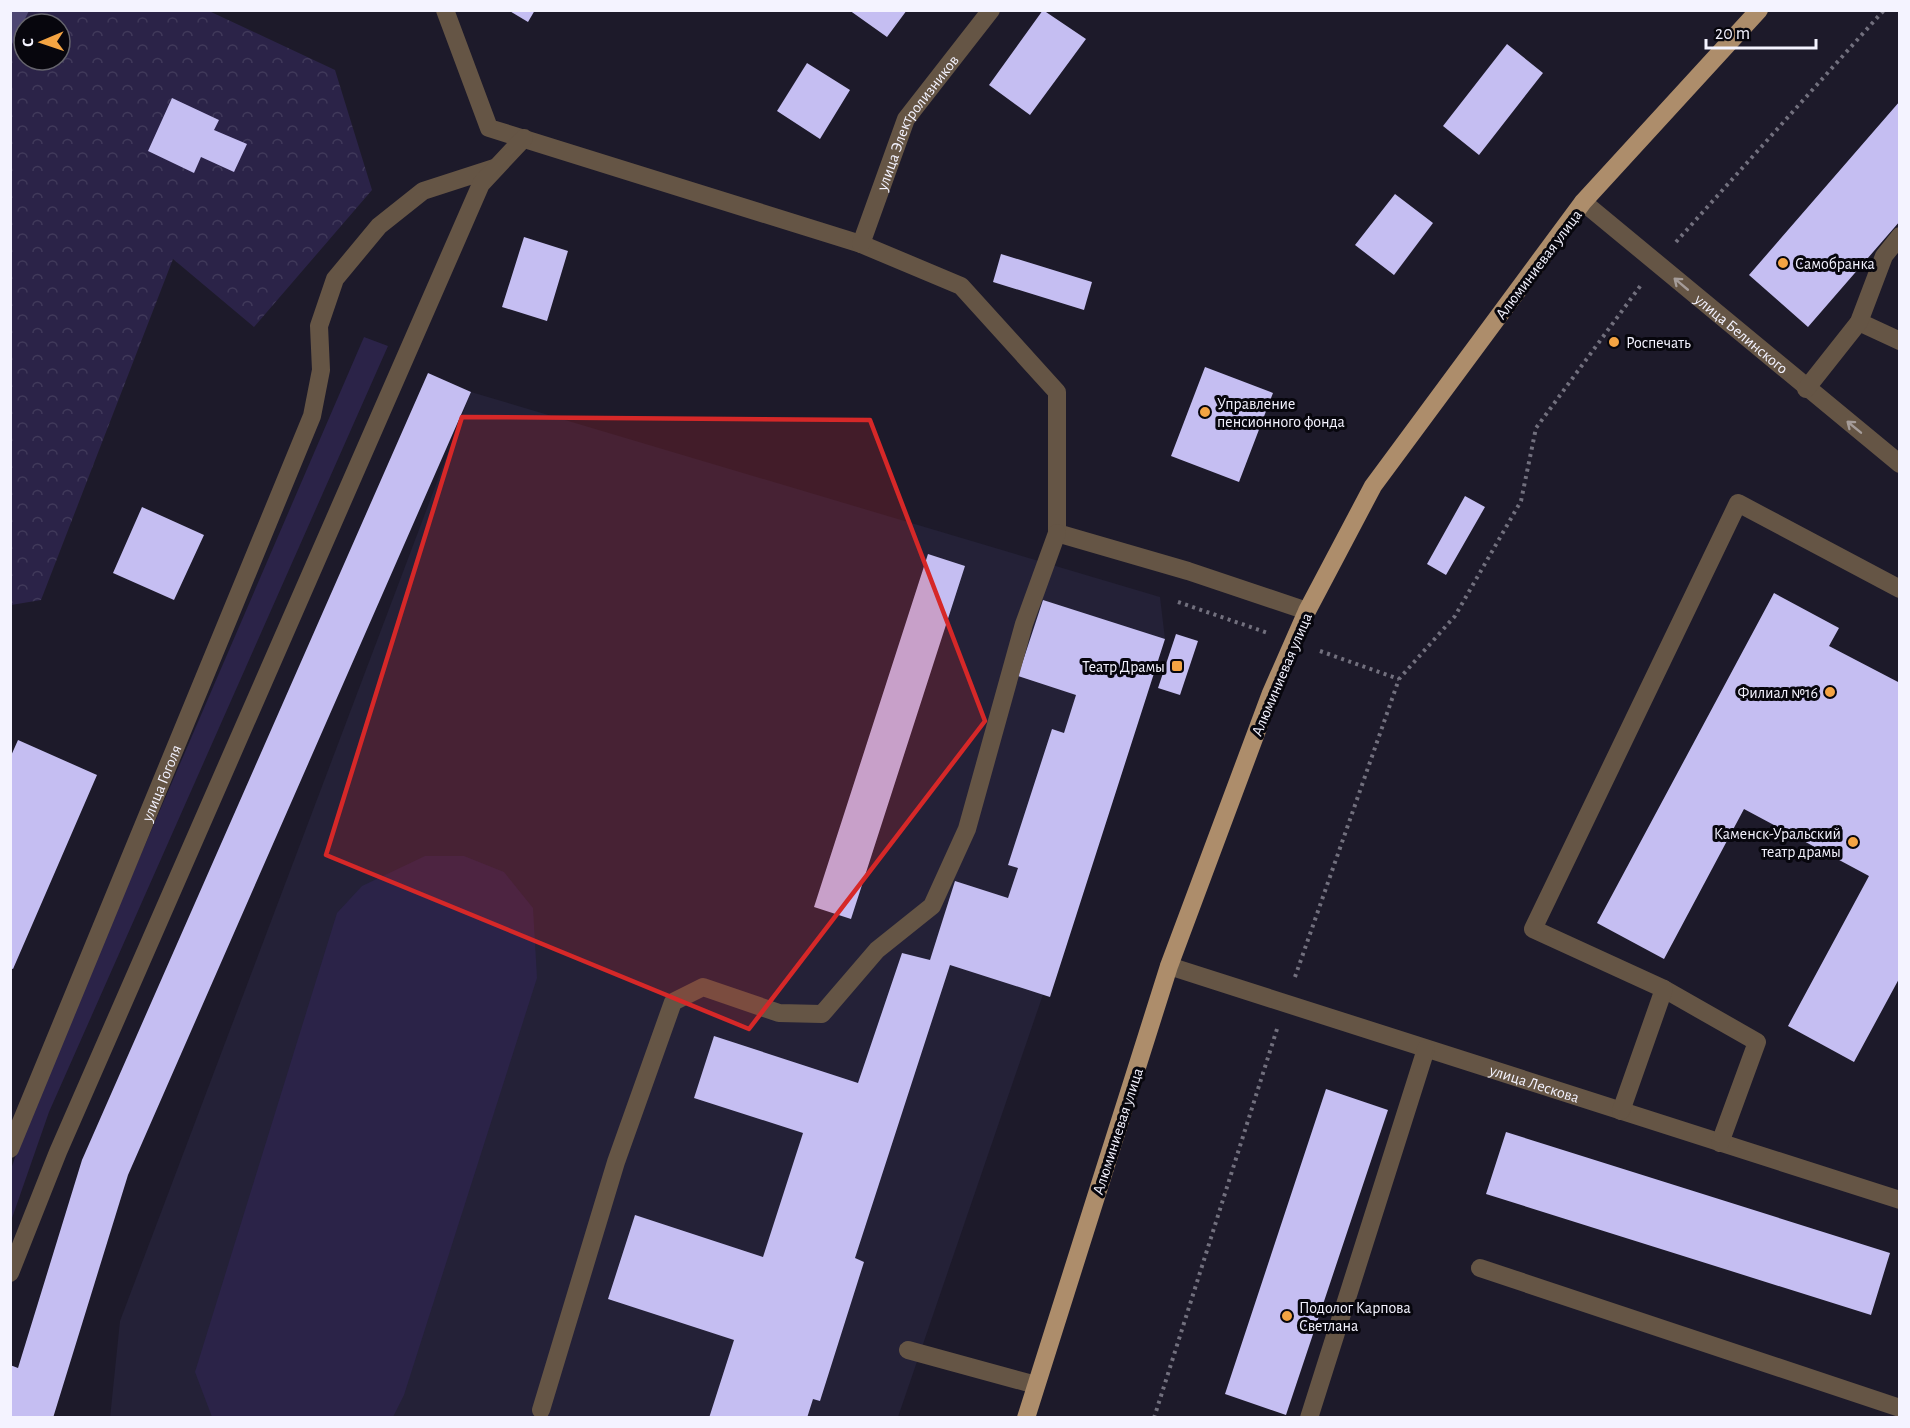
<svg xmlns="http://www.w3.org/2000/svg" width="1910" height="1428" font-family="'Alegreya Sans',sans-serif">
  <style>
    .built { fill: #242137 }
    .grass { fill: #2b2348 }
    .forest { fill: url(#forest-crowns); fill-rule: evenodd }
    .water { fill: #4d4672 }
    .building { fill: #c5bef2 }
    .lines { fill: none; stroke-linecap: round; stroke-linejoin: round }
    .path { stroke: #72707e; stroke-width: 4; stroke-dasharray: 3 4.5; stroke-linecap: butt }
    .minor { stroke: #655545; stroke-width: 18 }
    .major { stroke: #ad8d6b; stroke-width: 18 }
    .oneway { stroke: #a59c99 }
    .marked { fill: #d62828; fill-opacity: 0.2; stroke: #d62828; stroke-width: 4.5; stroke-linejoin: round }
    .poi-dot { fill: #f4a443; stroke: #07060d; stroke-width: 2 }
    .labels { text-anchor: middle; stroke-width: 6; stroke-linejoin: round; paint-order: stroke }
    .street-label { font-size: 16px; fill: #f4f3ff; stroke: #07060d }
    .poi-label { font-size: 16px; fill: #f4f3ff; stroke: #07060d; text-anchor: start }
  </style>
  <defs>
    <pattern id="forest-crowns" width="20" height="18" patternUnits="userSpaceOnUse" patternTransform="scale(1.5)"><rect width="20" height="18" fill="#2b2348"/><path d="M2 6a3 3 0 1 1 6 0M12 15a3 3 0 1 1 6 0" fill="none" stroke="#40395a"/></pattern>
  </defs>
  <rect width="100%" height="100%" fill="#1d1a2a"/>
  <path class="built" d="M471,392L1160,597L1165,639L898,1417L110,1418L120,1321Z"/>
  <path class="grass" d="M364,337L388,346L49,1112L11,1221V1169L35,1100Z
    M425,856H464L504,872L533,908L537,978L404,1395L393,1417H212L195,1372L337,913L362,886Z"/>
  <path class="forest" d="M29,11H209L335,70L372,190L254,327L173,259L41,600L11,605L10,46ZM24,24H60V60H24Z"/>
  <path class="water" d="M11,10L29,11L11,46L10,11Z"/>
  <path class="building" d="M508,10H535L528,22Z
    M849,10H907L887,37Z
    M1043,10L1086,39L1030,115L989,85Z
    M1507,44L1543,73L1479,155L1443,126Z
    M807,63L850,90L820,139L777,111Z
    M172,98L219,120L214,130L247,144L234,172L201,157L194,173L148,151Z
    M1900,101V221L1808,327L1749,275Z
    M1395,194L1433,223L1394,275L1355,245Z
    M524,237L568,251L547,321L502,307Z
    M1001,254L1092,282L1084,310L993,282Z
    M1205,367L1273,393L1239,482L1171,456Z
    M428,373L471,392L128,1175L53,1418H10V1365L18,1368L82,1160Z
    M1465,496L1485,507L1446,575L1427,564Z
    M142,507L204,535L174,600L113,573Z
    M928,554L965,566L851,919L814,907Z
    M1774,593L1839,628L1829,646L1900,683V977L1854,1062L1788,1026L1869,876L1744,809L1664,959L1597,923Z
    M1043,600L1165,639L1050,997L950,965L855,1258L864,1262L820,1401L813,1399L807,1418H709L734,1340L608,1299L635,1215L763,1257L803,1133L694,1098L714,1036L858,1083L902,953L930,960L955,881L1008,898L1018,868L1008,865L1052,729L1064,733L1076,695L1018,676Z
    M1176,634L1198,641L1180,695L1158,688Z
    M18,740L97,775L13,969L10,968V758Z
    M1326,1089L1388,1110L1286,1415L1225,1394Z
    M1506,1132L1890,1253L1871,1315L1486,1194Z"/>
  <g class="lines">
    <path class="path" d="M1676,242L1884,10
      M1178,602L1268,633
      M1320,651L1399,679
      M1295,977L1399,679L1455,616L1521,501L1536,428L1641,285
      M1154,1418L1277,1029"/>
    <g class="minor">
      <path d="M445,10L489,128L861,244L961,286L1057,392V533L1188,571L1307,611"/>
      <path id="s1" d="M1583,202L1900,464"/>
      <path id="s2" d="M861,244L906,119L991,10"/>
      <path d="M1859,322L1900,341"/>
      <path d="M1806,389L1859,322L1884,256L1900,236"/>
      <path id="s3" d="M1169,966L1900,1200"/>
      <path d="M1664,989L1757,1042L1720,1143"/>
      <path d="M1621,1111L1664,989L1533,929L1738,503L1900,589"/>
      <path id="s4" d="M10,1149L312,416L321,370L319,326L335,279L379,226L423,191L494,168"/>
      <path d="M1480,1268L1900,1408"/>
      <path d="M10,1273L58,1152L481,184L524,138"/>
      <path d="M908,1350L1036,1385"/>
      <path d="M541,1410L616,1162L673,1002L703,987L779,1013L822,1014L877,950L932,906L967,829L1024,624L1057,533"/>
      <path d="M1309,1418L1426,1049"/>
    </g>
    <path class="major" d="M1026,1418L1169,966L1271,693L1307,611L1373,486L1583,202L1759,10"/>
  </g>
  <defs><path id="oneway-shaft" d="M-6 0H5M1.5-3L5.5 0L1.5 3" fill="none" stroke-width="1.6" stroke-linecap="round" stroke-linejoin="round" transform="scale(1.5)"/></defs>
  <g class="oneway">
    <use href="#oneway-shaft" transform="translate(1681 284) rotate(-140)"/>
    <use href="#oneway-shaft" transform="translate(1854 427) rotate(-141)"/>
  </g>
  <path class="marked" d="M462,417L870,420L985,721L749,1029L326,855Z"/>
  <g class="poi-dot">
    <circle cx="1783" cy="263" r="6"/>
    <circle cx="1614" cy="342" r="6"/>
    <circle cx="1205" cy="412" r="6"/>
    <rect x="1171" y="660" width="12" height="12" rx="3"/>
    <circle cx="1830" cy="692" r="6"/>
    <circle cx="1853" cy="842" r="6"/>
    <circle cx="1287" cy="1316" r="6"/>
  </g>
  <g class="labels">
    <g class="street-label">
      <text dy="6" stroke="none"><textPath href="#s2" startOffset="135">улица Электролизников</textPath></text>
      <text transform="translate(1538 264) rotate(-53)" y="6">Алюминиевая улица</text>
      <text dy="6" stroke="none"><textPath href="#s1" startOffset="206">улица Белинского</textPath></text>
      <text transform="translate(1281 674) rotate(-67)" y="6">Алюминиевая улица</text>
      <text dy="6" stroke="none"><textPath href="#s4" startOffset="396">улица Гоголя</textPath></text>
      <text dy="6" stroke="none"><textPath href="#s3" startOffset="384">улица Лескова</textPath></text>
      <text transform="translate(1117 1131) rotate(-72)" y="6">Алюминиевая улица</text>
    </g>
    <g class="poi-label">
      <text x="1795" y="269">Самобранка</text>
      <text x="1626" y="348">Роспечать</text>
      <text x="1217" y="409">Управление<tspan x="1217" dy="18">пенсионного фонда</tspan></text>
      <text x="1165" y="672" text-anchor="end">Театр Драмы</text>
      <text x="1818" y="698" text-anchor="end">Филиал №16</text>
      <text x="1841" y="839" text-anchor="end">Каменск-Уральский<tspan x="1841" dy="18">театр драмы</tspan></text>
      <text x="1299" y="1313">Подолог Карпова<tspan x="1299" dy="18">Светлана</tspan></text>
    </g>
  </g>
  <rect width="1910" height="1428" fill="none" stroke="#f4f3ff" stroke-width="24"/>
  <g transform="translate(42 42) rotate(268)"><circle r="28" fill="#07060d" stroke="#66656e" stroke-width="1.5"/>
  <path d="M0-4.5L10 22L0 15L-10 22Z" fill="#f4a443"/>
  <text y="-9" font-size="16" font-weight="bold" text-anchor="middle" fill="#f4f3ff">С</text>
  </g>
  <path d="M1706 39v9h110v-9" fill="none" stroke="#f4f3ff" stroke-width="3"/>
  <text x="1715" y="39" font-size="18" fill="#f4f3ff" stroke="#07060d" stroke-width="4.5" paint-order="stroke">20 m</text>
</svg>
